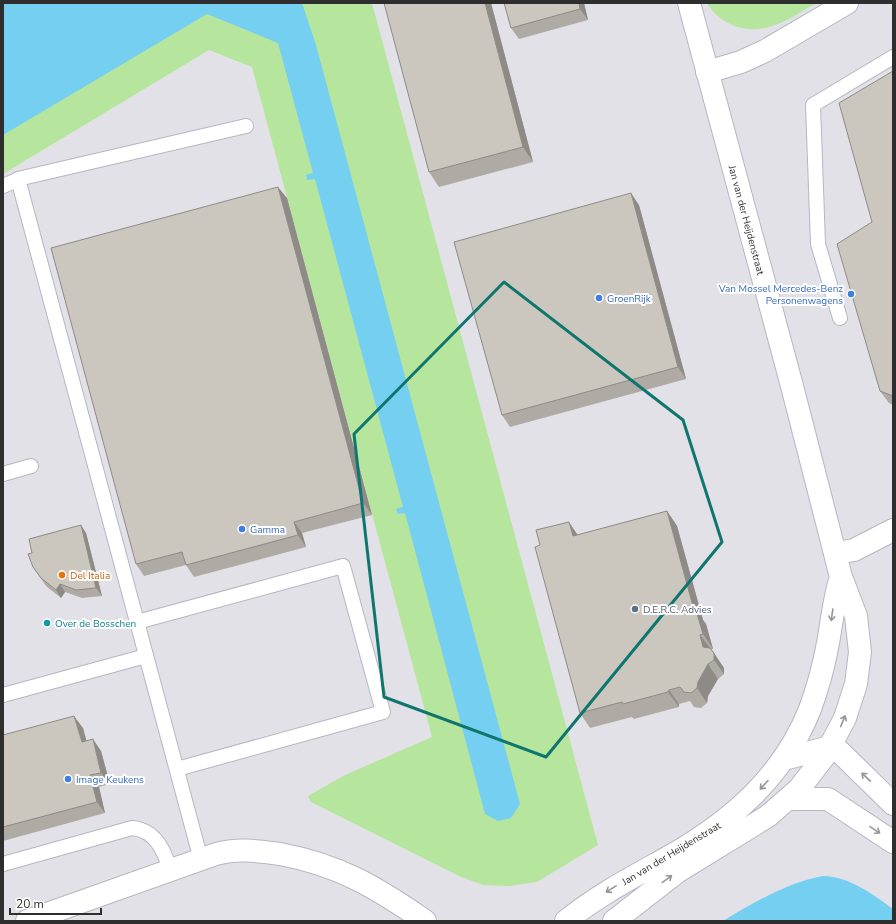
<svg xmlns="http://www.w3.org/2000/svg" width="896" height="924" font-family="'Nunito Sans',sans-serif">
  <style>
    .industrial { fill: #e3e1e8 }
    .green { fill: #b6e59e }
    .water { fill: #75cff0 }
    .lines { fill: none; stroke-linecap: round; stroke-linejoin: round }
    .service-casing { stroke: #b4b7c1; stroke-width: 16 }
    .minor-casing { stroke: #b4b7c1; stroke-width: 24 }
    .tertiary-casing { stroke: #b4b7c1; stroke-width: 24 }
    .service { stroke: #fff; stroke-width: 14 }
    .minor { stroke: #fff; stroke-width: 22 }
    .tertiary { stroke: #fff; stroke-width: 22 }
    .wall { fill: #afaba4 }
    .shaded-wall { fill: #8e8b86 }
    .building { fill: #cbc7bf; stroke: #8e8b86 }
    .oneway { stroke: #969696 }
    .marked { fill: none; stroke: #0f766e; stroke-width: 3; stroke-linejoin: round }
    .shop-dot { fill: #3f7fe0; stroke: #fff; stroke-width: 1.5 }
    .food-dot { fill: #e8710a; stroke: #fff; stroke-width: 1.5 }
    .service-dot { fill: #5c6f8a; stroke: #fff; stroke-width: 1.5 }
    .culture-dot { fill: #0f9aa8; stroke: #fff; stroke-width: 1.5 }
    .labels { text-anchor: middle; stroke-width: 4; stroke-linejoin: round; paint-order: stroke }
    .street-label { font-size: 10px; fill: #2e2e2e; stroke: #fff }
    .shop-label { font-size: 10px; fill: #366cbe; stroke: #fff; text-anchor: start }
    .food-label { font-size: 10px; fill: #c56008; stroke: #fff; text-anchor: start }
    .service-label { font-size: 10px; fill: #4e5e75; stroke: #fff; text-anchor: start }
    .culture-label { font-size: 10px; fill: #0d838f; stroke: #fff; text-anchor: start }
  </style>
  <rect width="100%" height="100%" fill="#efe9e1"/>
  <path class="industrial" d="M3,3H893V921H3Z"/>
  <path class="green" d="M3,3H372L598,845L537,882L509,886L483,885L459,876L311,802L308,796L345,775L432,737L252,67L209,50L3,174Z
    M707,3H816C789,19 763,39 730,24C721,20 712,12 707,3Z"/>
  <path class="water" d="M3,3H302L316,45L520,804L511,818L498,821L485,814L405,513L398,514L396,509L403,507L315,179L307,180L306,175L313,173L278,43L207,14L3,135Z
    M823,876C850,877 871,893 893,909V921H723C755,902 786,883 823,876Z"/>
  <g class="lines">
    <g class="service-casing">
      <path id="service" d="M18,179L201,860
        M3,186L22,178L246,126
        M840,318L818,244L813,105L893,57
        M3,474L31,466
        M137,622L343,566L383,712L177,769
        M3,695L146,656
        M3,864L132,828C156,830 164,851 171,871"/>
    </g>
    <g class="minor-casing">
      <path id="minor" d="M707,72L741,62L765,51L847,3
        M836,553L854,550L893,530
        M784,759L830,747L840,752L893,804
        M789,799H828L893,842
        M27,921L216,854C238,848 258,851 280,854C339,865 376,887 425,921"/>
    </g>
    <g class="tertiary-casing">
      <path id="tertiary" d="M566,921C599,894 637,875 674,854C734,819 784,775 810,709C817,690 823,669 827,648C832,624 833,601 841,577
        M614,921L677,872L768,816L799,789L826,754L845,718L856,684L860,652L856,616L841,577L792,386L689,3"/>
    </g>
    <use href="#service" class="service"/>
    <use href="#minor" class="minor"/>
    <use href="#tertiary" class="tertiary"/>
  </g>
  <path class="wall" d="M491,3L533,162L439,187L429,172Z
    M584,3L588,20L519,39L511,28Z
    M893,71V405L889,403L880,391L872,222Z
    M287,198L372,515L302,533L306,547L194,577L186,565L144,576L136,564Z
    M639,205L686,379L510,427L502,415Z
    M667,511L677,526L703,620L706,624L713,649H711L724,668V674L718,679L708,696L707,703L701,708L694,707L690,701L679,704V707L634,719L632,717L590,728L580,713L578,535Z
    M86,533L102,596L82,598L65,592L61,598L46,586L33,567Z
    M83,728L86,741L101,751L110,784L99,787L105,813L3,841V735Z"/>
  <path class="shaded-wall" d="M485,3H491L533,162L523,147Z
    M579,3H584L588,20L580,9Z
    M278,187L287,198L372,515L363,503Z
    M631,193L639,205L686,379L678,367Z
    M667,511L677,526L703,620L706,624L713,649L703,634L694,610Z
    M294,522L302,533L306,547L298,535Z
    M569,522L579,537L573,536Z
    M81,525L86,533L102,596L96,588Z
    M60,584L65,592L61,598L56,590Z
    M700,635L711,649L703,647Z
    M714,653L724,668V674L714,660Z
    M708,664L718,679L708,696L707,703L697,688L698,682Z
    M669,690L679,704V707L668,692Z
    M74,716L83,728L90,754L82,742Z
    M93,739L101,751L110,784L101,773Z
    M90,775L99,787L105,813L97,802Z"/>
  <path class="building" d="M384,3H485L523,147L429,172Z
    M504,3H579L580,9L511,28Z
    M893,71V396L880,391L837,244L872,222L839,103Z
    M278,187L363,503L294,522L298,535L186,565L182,552L136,564L51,248Z
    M631,193L678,367L502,415L454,242Z
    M667,511L694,610H696L703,634L700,635L703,647L710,648L714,653V660L708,664L698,682L697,688L691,693L684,692L680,687L669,690L668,692L623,704L622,702L580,713L535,547L540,545L536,530L569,522L573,536Z
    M81,525L96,588L76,590L60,584L56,590L41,578L33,567L28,554L32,553L29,539Z
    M74,716L82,742L93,739L101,773L90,775L97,802L3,827V735Z"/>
  <defs><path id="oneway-shaft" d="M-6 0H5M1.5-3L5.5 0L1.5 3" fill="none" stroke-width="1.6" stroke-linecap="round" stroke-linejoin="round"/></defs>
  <g class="oneway">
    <use href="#oneway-shaft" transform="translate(832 615) rotate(98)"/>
    <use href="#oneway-shaft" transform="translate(843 721) rotate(-67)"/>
    <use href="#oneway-shaft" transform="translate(866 777) rotate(-137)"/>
    <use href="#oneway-shaft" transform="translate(764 785) rotate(132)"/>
    <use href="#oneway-shaft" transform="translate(875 830) rotate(34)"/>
    <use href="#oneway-shaft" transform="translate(667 879) rotate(-36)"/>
    <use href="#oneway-shaft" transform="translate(611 889) rotate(148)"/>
  </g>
  <path class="marked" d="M504,282L683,420L722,542L546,757L384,697L354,434Z"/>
  <g class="shop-dot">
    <circle cx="851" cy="294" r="4"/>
    <circle cx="599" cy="298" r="4"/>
    <circle cx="242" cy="529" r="4"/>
    <circle cx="68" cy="779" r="4"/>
  </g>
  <circle class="food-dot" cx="62" cy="575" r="4"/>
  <circle class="service-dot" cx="635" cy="609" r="4"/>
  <circle class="culture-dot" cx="47" cy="623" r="4"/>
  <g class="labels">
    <g class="street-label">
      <text transform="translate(747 220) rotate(75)" y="4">Jan van der Heijdenstraat</text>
      <text transform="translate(671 853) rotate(-31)" y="4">Jan van der Heijdenstraat</text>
    </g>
    <g class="shop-label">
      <text x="843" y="292" text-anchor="end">Van Mossel Mercedes-Benz<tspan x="843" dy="12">Personenwagens</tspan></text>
      <text x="607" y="302">GroenRijk</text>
      <text x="250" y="533">Gamma</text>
      <text x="76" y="783">Image Keukens</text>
    </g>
    <g class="food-label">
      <text x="70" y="579">Del Italia</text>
    </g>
    <g class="service-label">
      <text x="643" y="613">D.E.R.C. Advies</text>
    </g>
    <g class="culture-label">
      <text x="55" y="627">Over de Bosschen</text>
    </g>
  </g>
  <rect width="896" height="924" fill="none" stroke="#2e2e2e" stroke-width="8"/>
  <path d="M10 908v6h91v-6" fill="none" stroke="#2e2e2e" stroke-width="2"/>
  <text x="16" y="908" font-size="12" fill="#2e2e2e" stroke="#ffffff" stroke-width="3" paint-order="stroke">20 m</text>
</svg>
